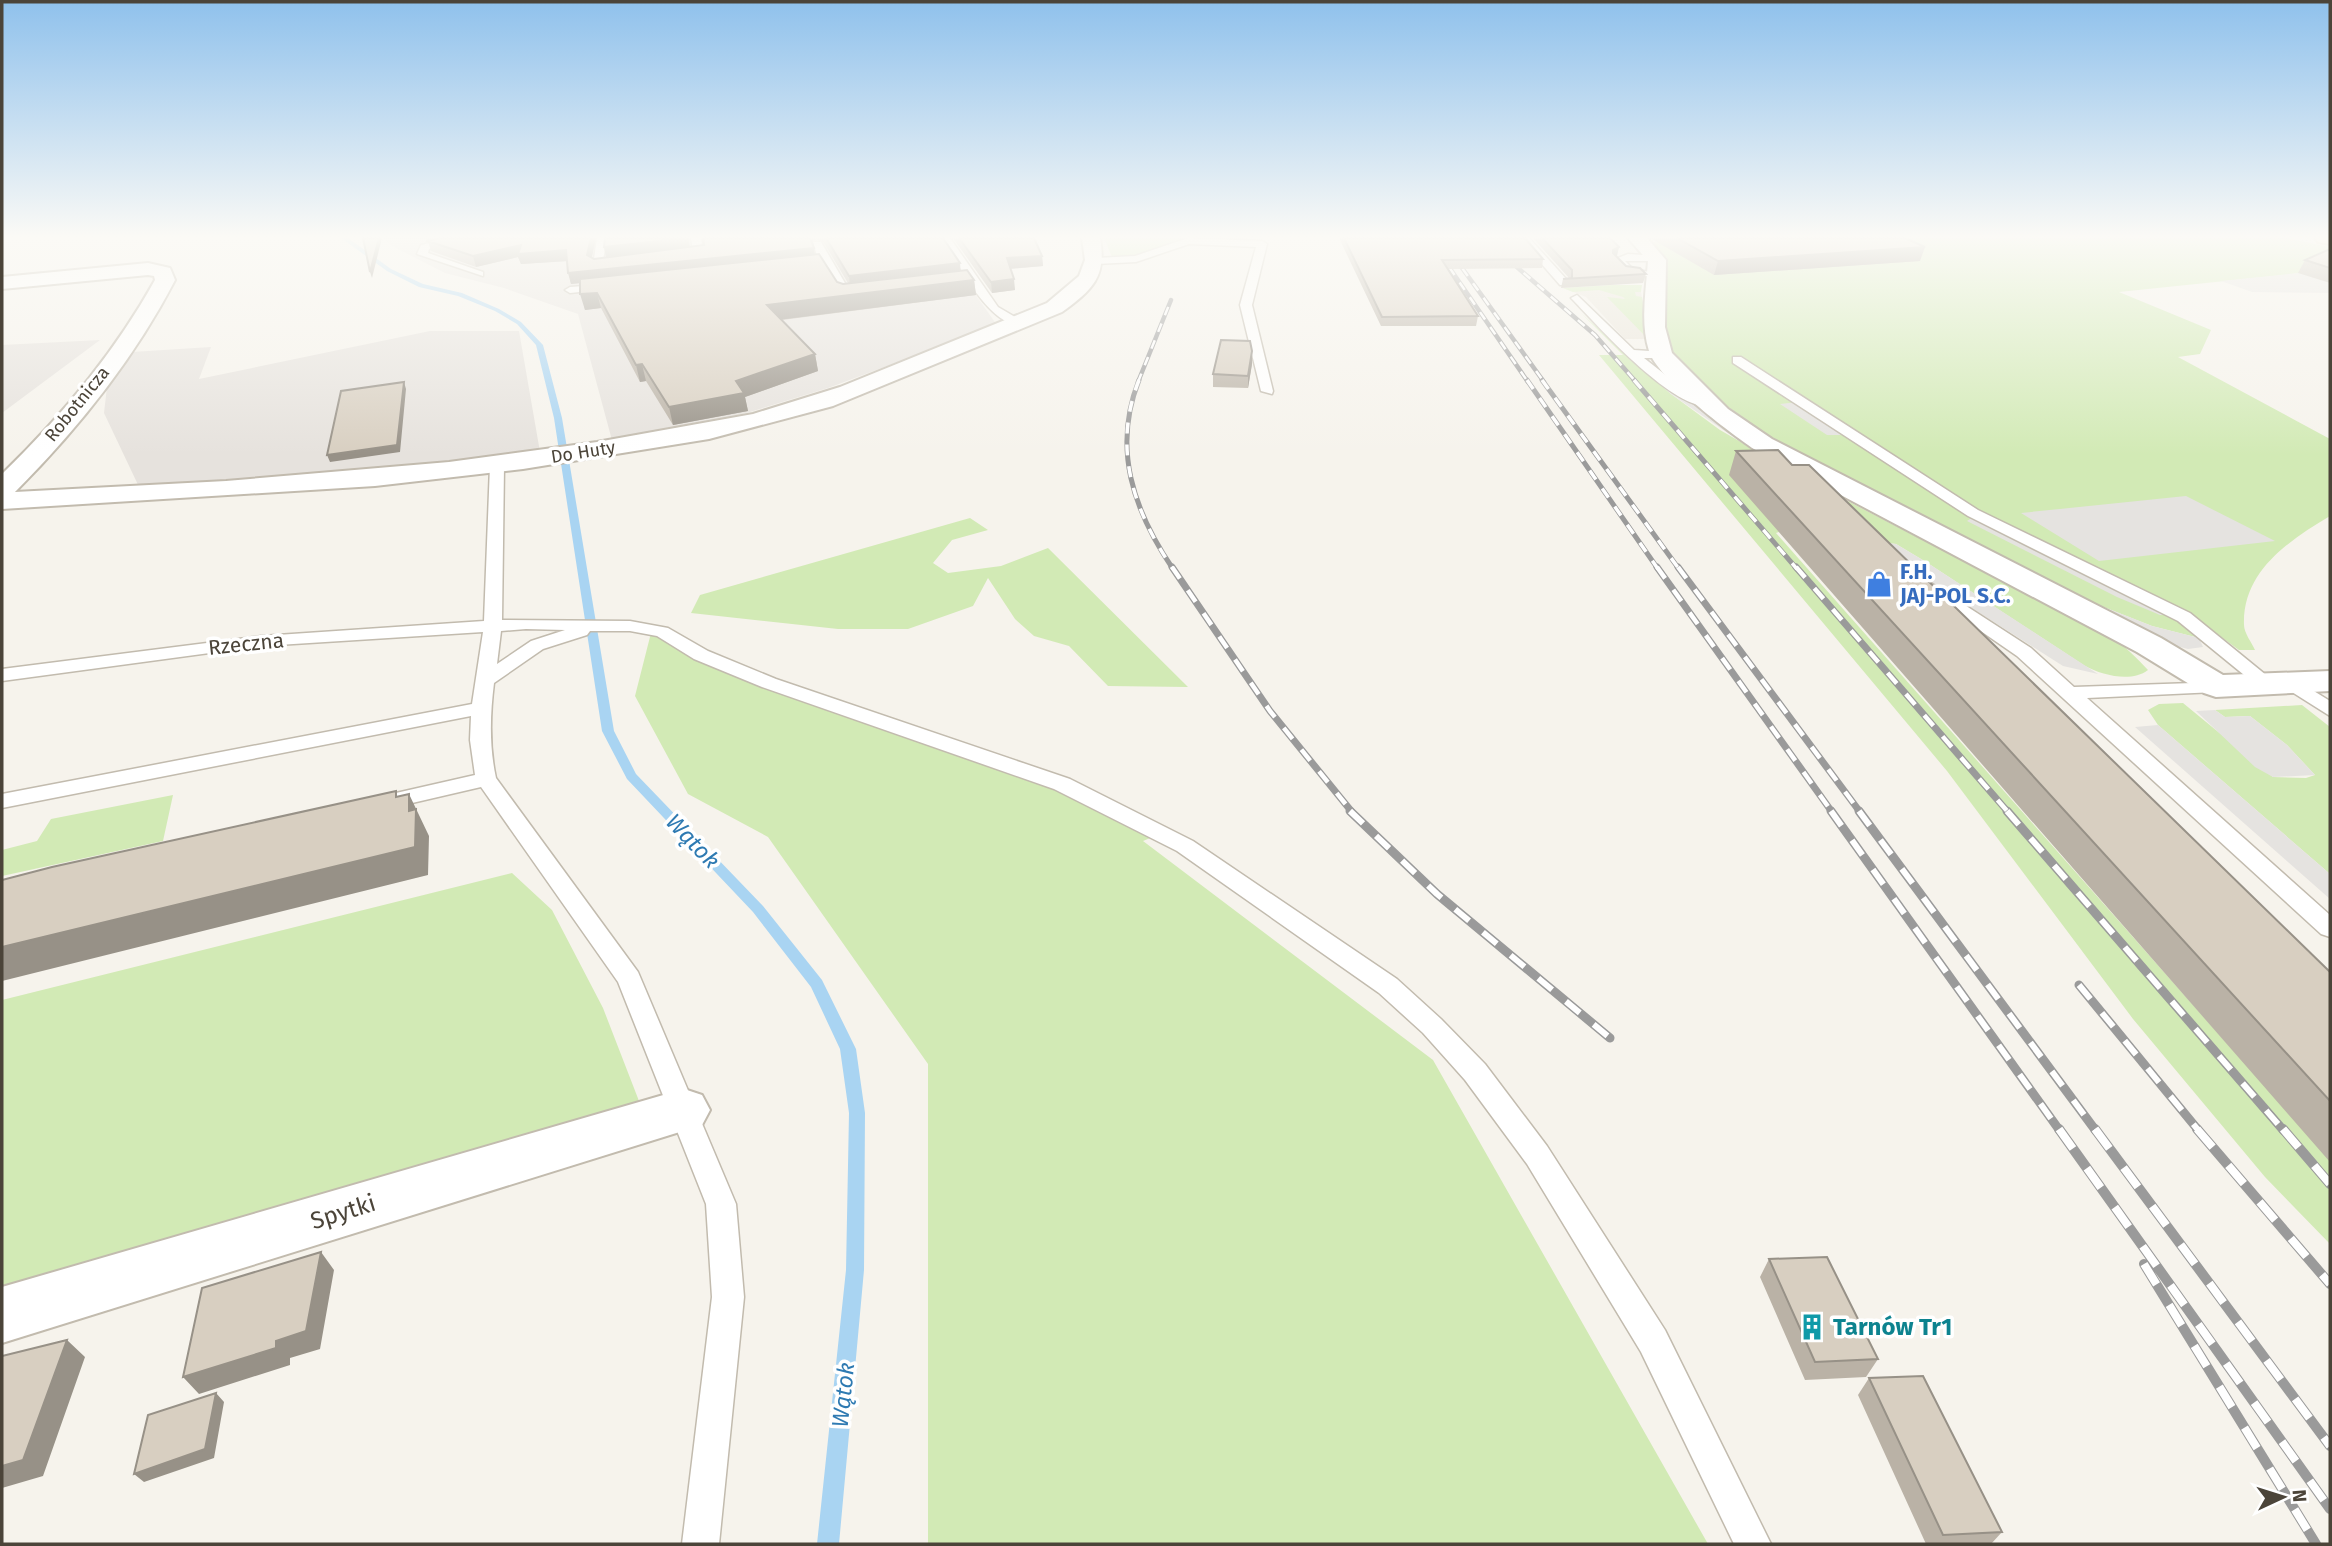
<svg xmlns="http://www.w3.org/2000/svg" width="2332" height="1546" font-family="'Fira Sans',sans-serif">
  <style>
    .residential { fill: #eae5da }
    .industrial { fill: #e6e2dd }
    .green { fill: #d2eab5 }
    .parking { fill: #e5e3e0 }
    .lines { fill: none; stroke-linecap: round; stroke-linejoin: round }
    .stream { fill: #a9d4f2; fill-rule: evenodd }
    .lane-casing { stroke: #c2bbae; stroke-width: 3 }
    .street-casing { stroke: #c2bbae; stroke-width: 4 }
    .secondary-casing { stroke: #d6c79b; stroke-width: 4 }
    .lane { fill: #fff; fill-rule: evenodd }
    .street { fill: #fff; fill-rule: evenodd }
    .secondary { fill: #fff3cd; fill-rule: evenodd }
    .rail-far4-casing { stroke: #9a9a9a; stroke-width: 4.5 }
    .rail-far3-casing { stroke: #9a9a9a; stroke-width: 5 }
    .rail-far2-casing { stroke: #9a9a9a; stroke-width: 7 }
    .rail-far1-casing { stroke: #9a9a9a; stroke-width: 9 }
    .rail-casing { stroke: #9a9a9a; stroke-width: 10 }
    .rail-far4 { stroke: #fff; stroke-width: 2.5; stroke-dasharray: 9; stroke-linecap: butt }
    .rail-far3 { stroke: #fff; stroke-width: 3.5; stroke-dasharray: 11; stroke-linecap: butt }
    .rail-far2 { stroke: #fff; stroke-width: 4.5; stroke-dasharray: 14; stroke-linecap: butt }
    .rail-far1 { stroke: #fff; stroke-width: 6; stroke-dasharray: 18; stroke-linecap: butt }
    .rail { stroke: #fff; stroke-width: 8; stroke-dasharray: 24; stroke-linecap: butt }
    .wall { fill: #bab2a6; fill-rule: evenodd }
    .shaded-wall { fill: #979187 }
    .building { fill: #d8cfc1; stroke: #979187; stroke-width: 2 }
    .labels { text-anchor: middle; stroke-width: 7; stroke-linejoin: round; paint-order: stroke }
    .far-street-label { font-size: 18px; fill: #4b4439; stroke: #fff }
    .shop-label { font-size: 21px; font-weight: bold; fill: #366cbe; stroke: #fff; text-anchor: start }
    .street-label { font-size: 21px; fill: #4b4439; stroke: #fff }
    .water-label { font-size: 23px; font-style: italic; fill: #2e7ab2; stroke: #fff }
    .near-street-label { font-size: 24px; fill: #4b4439; stroke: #fff }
    .near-culture-label { font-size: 24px; font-weight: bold; fill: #0d838f; stroke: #fff; text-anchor: start }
  </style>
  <rect width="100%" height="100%" fill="#f6f3ec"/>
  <path class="residential" d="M1563,288L1641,291L1648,339H1625L1586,297Z"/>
  <path class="industrial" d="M383,238H935L997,325L828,388L750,412L613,444L578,314L504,288L445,273L394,247Z
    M430,331H519L540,452L315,479L140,489L104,413L107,387L132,352L211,347L199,379Z
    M100,340L2,413V345Z"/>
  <path class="green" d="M1104,238H1205C1196,240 1186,238 1177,240C1156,246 1134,263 1112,257Z
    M1657,238H2285L2330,247V270L2119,292L2211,330L2200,354L2178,357L2330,439V516C2290,540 2242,571 2244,625C2244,633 2252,643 2255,650H2239L2213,631L2194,632L2199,638L2152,626L2091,602L1781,445L1720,401L1665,344L1667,258L1647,243L1662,241Z
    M1612,285H1642L1641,292H1635L1636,296L1642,297L1648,339L1607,297L1625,299L1623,297L1599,290L1573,292L1563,288Z
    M1581,313L1671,394L1720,430L1795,473L1779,532L1776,533L2330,1160V1244L2265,1177L2133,1019L1947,771L1599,355H1623Z
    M1813,483L2059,611C2091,615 2126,646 2148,670C2131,683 2102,675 2085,666L1926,562L1896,544L1879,542Z
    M970,518L988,530L952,540L933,563L948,573L1001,566L1048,548L1188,687L1108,686L1069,646L1034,636L1015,619L988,578L973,606L908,629H838L691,613L700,595Z
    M652,629L732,670L1034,774L1162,833L1143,841L1433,1060L1708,1544H928V1064L768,837L688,794L635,696Z
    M2183,703L2273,777L2306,778L2315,775L2287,745L2250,716L2225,717L2215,710L2302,705L2330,727V874L2158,725L2148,710L2159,704Z
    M173,795L163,841L2,876V850L37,841L51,819Z
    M512,873L552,910L603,1008L639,1101L2,1299V1000Z"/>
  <path class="parking" d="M2299,273L2330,283V293L2252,292L2221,281Z
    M1665,344L1720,401L1781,445L2091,602L2152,626L2199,638L2203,647L2188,649L2165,643L1791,455L1704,393Z
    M1629,359L1632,360L2071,612L2059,611L1748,447L1671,394Z
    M1799,402L1845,435H1827L1780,404Z
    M2186,496L2275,541L2099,561L2021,513Z
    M1973,517L2172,615H2160L2117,597L1967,521Z
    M1879,542L1896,544L1926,562L2098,674L2063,666L1923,577Z
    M2215,710L2225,717L2250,716L2287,745L2315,775L2273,777L2255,767L2196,711Z
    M2158,725L2330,874V899L2135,727Z"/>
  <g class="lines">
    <path class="stream" d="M341,238H348L391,269L423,284L462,293L499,309L521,322L543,345L562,418L614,731L636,774L763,906L822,980L856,1049L865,1113L864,1270L839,1544H817L846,1270L849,1113L840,1049L811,987L753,912L627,779L602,731L554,418L536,345L517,324L495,311L458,296L419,287L387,271Z"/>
    <g class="lane-casing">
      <path id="lane" d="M452,238H471L429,249L428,253L483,272V276L417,254L421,245Z
        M597,238H607L603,260L618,259L623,262L622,264L593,266Z
        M691,238H701L703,256L674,258V254L693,251Z
        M940,238H950L998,307L1022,321V325C991,329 956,261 940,238Z
        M1188,238L1262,241L1267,244L1252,305L1273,391L1272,394L1261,391L1240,305L1256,247L1189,244L1136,262L1096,264L1091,261L1096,258L1135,256Z
        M1519,238H1529L1568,281V285H1560Z
        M813,242H821L849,290L862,291V295L842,296L818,259Z
        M1628,254L1660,256L1661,258L1656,261H1625L1633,269L1660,274V278L1626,273L1613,260Z
        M612,284V288L608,289L570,293L565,290L570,287Z
        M1577,295L1634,350L1665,352V358H1644L1672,380L1712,400V406C1675,413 1598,326 1573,300L1571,298Z
        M1733,357H1741L1978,510L2190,613L2277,684L2274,688H2260L2178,621L1968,516L1733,363Z
        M497,462L504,466L502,620L630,621L668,628L708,651L776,679L1070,779L1193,841L1397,979L1441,1019L1485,1064L1547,1146L1665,1330L1771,1544H1734L1641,1352L1527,1164L1465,1080L1423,1033L1379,993L1177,851L1054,789L762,687L694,659L657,636L630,631H590L587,635L543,649L494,683C490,715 489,746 496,778L638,972L736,1204L744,1297L719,1544H682L712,1297L706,1204L618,982L481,787L382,810L371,803L374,798L475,775L470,740L471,716L2,808V794L472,704L483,632L262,646L2,681V669L262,636L484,621L490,466ZM526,629L565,630L531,641L497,664L501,631Z
        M1920,576L2031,648L2074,687L2223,682L2226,686L2223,690L2216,692L2087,698L2330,915V937L2321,934L2017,656L1914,585L1912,581Z
        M2291,677L2330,701V716L2284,687L2281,683Z"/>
    </g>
    <g class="street-casing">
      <path id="street" d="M1082,238H1100C1107,277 1092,290 1062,312L833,406L709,439L523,469L375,486L2,509V474C61,417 115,352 155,280L154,276L148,275L2,289V277L148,263L170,268L175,280C134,359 77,430 15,492L226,481L449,462L597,442L753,414L840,387L1047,303L1079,276L1085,260Z
        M1628,238H1647L1666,260L1665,327L1672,353L1728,409L1772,439L2161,638L2223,675L2330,671V691L2216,697L2204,693L2137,652L1754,449C1730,433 1656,377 1649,351C1640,322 1646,291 1648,261Z
        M684,1089L702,1095L710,1110L702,1125L2,1343V1287Z"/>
    </g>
    <g class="secondary-casing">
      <path id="secondary" d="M2315,238H2330V244L2318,242Z"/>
    </g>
    <use href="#lane" class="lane"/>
    <use href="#street" class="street"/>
    <use href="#secondary" class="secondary"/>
    <g class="rail-far4-casing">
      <path id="rail-far4" d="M1429,238L1528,382
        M1452,254L1544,382
        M1510,261L1595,335L1636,382
        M1138,382L1171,300"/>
    </g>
    <g class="rail-far3-casing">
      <path id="rail-far3" d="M1139,380C1112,448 1133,510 1173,569
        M1527,380L1658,569
        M1542,380L1679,569
        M1634,380L1797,569"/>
    </g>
    <g class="rail-far2-casing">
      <path id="rail-far2" d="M1172,567L1270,711L1352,812
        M1657,567L1832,812
        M1678,567L1860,812
        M1796,567L2008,812"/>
    </g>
    <g class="rail-far1-casing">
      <path id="rail-far1" d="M1350,811L1437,894L1610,1038
        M1831,811L2060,1131
        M1859,811L2096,1131
        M2007,811L2284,1131
        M2079,985L2199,1131"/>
    </g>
    <g class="rail-casing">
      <path id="rail" d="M2059,1129L2330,1509
        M2095,1129L2330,1446
        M2197,1129L2330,1284
        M2283,1129L2330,1184
        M2144,1264L2316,1544"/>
    </g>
    <use href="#rail-far4" class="rail-far4"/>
    <use href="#rail-far3" class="rail-far3"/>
    <use href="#rail-far2" class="rail-far2"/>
    <use href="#rail-far1" class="rail-far1"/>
    <use href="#rail" class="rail"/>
  </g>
  <path class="wall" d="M426,238H596L592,257L594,259L606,257L604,247H690L704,245L703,238H943L961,270L974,280L976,295L782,320L815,354L818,371L745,397L748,411L673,425L646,381L640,382L601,308L585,310L580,283L571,284L567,261L521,264L518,257L476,267L431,251L428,241L432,240L427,241ZM816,239L824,243L848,283L843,284L837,282L815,254L811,242Z
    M953,238H1034L1042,256L1043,266L1010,269L1015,290L992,293Z
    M1339,238H1525L1543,259L1542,268L1447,269L1478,316L1476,326H1381Z
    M1533,238H1610L1616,256L1626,266L1646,274L1643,283L1561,288L1563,279L1569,278Z
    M1650,238H1905L1920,261L1714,275Z
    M2330,249V283L2298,273L2305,260Z
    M1252,364L1248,388L1213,387V374Z
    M1736,451L1792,465L2330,972V1162L1729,475Z
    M1769,1259L1878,1359L1866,1377L1805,1380L1760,1277Z
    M1869,1378L2002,1532L1991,1544H1926L1858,1395Z"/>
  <path class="shaded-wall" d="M379,238H382L372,278L370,272Z
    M591,238H596L590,265L587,255Z
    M689,238L690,249L606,257L604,247Z
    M521,245L566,250L569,261L521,264L518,257L476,267L473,256Z
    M1619,247L1617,256L1611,259L1613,250Z
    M1925,247L1920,261L1714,275L1718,261Z
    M814,248L815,259L571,284L568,273Z
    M1042,256L1043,266L1007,269V258Z
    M960,263L961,274L850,287L849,276Z
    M1014,279L1015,290L992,293L991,282Z
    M974,280L976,295L770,321L767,305Z
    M597,293L601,308L585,310L580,294Z
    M1252,351V364L1248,388V376Z
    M815,354L818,371L745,397L748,411L673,425L669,407L736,381Z
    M642,364L646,381L640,382L636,365Z
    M404,382L406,389L400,452L330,462L327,455Z
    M409,794L429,836L428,875L2,981V947L409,811Z
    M321,1252L334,1270L320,1349L290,1358V1365L199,1394L183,1377L276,1341Z
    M67,1340L85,1357L43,1476L2,1488V1466Z
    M216,1393L224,1402L214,1458L144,1482L134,1474Z"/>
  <path class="building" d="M363,238H379L370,272Z
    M439,238H591L587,255L594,259L704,245L703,238H810L814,248L568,273L566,250L518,254L521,245L473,256L428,241Z
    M605,238H688L604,247Z
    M826,238H943L960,263L849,276Z
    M959,238H1034L1042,256L1007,258L1014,279L991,282Z
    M1344,238H1525L1543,259L1442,260L1478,316L1382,317Z
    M1542,238H1610L1619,247L1613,250V253L1626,266L1640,268L1646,274L1563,279L1572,278V270Z
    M1677,238H1905L1925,247L1718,261Z
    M2330,249V268L2305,260Z
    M819,254L837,282L843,284L967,270L974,280L767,305L815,354L736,381L744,393L669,407L642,364L636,365L597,293L580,294V279Z
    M1221,340L1250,341L1252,351L1248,376L1213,374Z
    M404,382L397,445L327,455L341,391Z
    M1778,450L1792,465H1809L2330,972V1101L1736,451Z
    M396,791V797L409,794V811L416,809L415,847L2,947V880L52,867Z
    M321,1252L306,1331L276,1341V1348L183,1377L202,1288Z
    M1827,1257L1878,1359L1815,1362L1769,1259Z
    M67,1340L23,1460L2,1466V1356Z
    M1923,1376L2002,1532L1943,1535L1869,1378Z
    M216,1393L205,1449L134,1474L148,1415Z"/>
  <linearGradient id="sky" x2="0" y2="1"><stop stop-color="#8fc1ec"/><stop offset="0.52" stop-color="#fbfaf6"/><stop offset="1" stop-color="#fbfaf6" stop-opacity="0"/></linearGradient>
  <rect width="2332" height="455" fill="url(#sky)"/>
  <defs>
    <g id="shop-bare" transform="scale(2.1)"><path d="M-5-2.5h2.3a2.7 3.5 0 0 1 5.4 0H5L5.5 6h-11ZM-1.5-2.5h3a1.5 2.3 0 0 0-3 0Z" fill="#3f7fe0" stroke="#fff" stroke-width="2.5" paint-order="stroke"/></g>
    <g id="building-bare" transform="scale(2.1)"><path d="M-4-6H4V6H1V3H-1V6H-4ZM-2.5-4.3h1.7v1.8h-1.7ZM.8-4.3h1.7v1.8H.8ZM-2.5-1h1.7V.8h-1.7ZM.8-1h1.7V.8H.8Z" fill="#0f9aa8" stroke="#fff" stroke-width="2.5" paint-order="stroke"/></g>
  </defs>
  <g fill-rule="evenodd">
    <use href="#shop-bare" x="1879" y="584"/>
    <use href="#building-bare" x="1812" y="1327"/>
  </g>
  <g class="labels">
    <g class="far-street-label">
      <text transform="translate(77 404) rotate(-51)" y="6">Robotnicza</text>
      <text transform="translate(583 452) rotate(-9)" y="6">Do Huty</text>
    </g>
    <g class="shop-label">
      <text x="1900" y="579">F.H.<tspan x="1900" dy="24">JAJ-POL S.C.</tspan></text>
    </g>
    <g class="street-label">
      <text transform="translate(246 644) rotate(-6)" y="7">Rzeczna</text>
    </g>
    <g class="water-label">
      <text transform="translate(693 841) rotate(46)" y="8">Wątok</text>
      <text transform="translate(843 1395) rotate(-84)" y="8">Wątok</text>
    </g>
    <g class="near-street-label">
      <text transform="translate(343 1212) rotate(-17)" y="8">Spytki</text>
    </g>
    <g class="near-culture-label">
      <text x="1833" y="1335">Tarnów Tr1</text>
    </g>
  </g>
  <rect width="2332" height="1546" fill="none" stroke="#4b4439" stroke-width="7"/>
  <g transform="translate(2283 1497) rotate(86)" stroke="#ffffff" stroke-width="5" paint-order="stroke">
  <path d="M0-5L12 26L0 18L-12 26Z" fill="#4b4439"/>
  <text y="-10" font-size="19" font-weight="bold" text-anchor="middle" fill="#4b4439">N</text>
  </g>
</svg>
